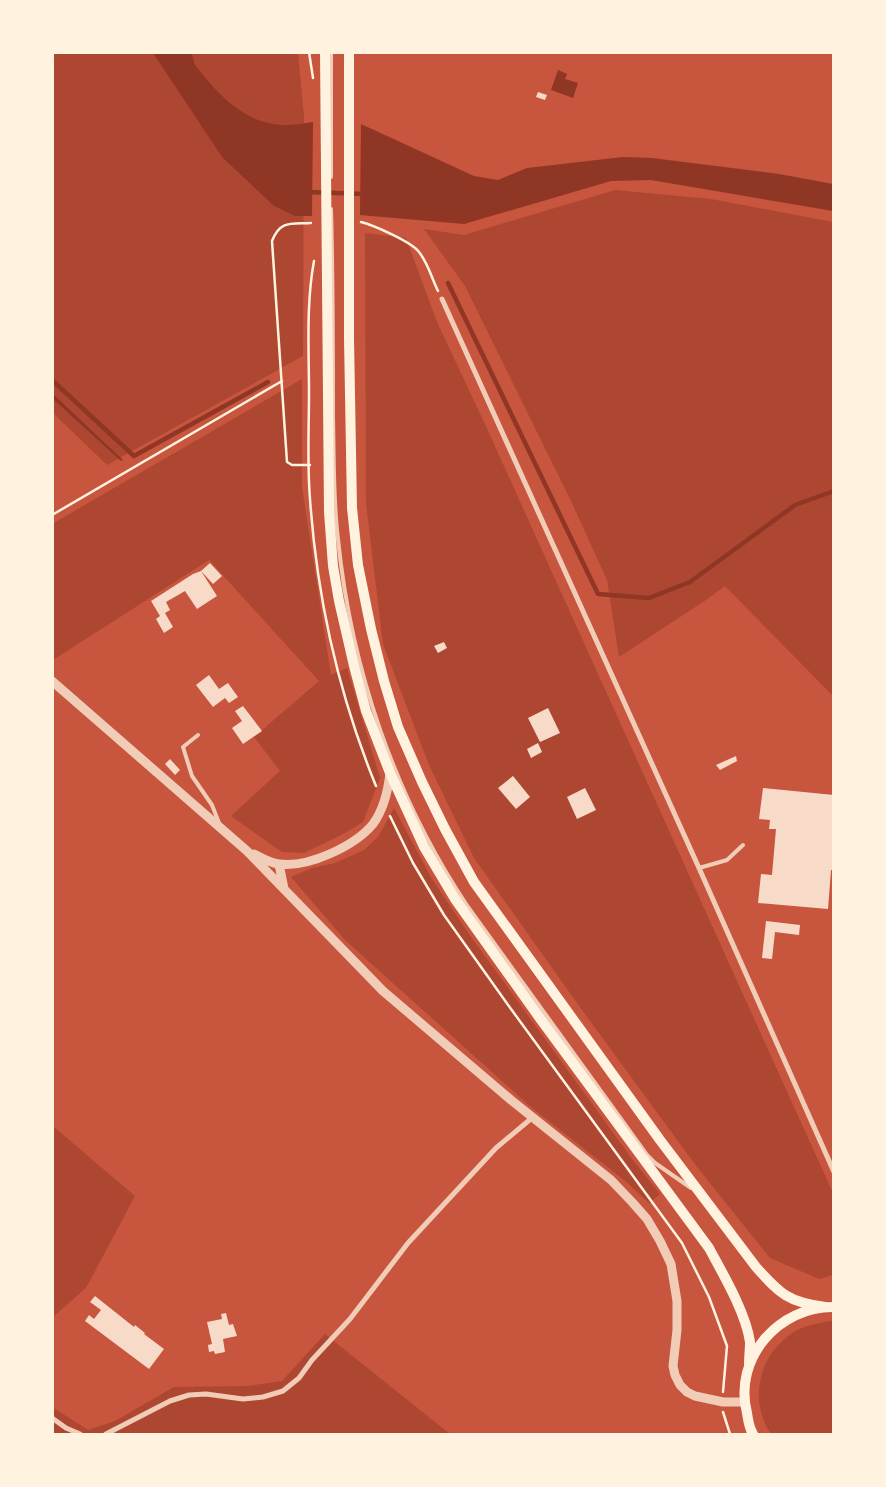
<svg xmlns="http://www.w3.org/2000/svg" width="886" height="1487" font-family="Helvetica,sans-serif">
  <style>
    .green { fill: #ae4732 }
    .water { fill: #8f3625 }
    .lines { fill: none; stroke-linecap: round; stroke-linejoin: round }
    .stream { stroke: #8f3625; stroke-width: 4.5 }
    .building { fill: #f7dbc8 }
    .path { stroke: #fff3e0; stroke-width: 2.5 }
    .service { stroke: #f1ccb7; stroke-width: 4 }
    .minor { stroke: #f1ccb7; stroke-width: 5 }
    .tertiary { stroke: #f1ccb7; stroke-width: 9 }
    .secondary { stroke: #fff3e0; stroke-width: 10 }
  </style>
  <rect width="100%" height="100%" fill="#c8553d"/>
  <path class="green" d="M52,53H298L304,117L303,356L107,465L53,413Z
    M615,190L711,199L833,222V696L725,586L706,600L619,657L607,580L571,501L465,286L424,229L464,235Z
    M365,233L406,238L437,322L484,422L833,1193V1275L819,1279L770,1258L697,1167L582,1010L474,858L429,765L383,644L366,503Z
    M302,379V487L331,675L347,668L380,778L363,822L345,833L304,853L282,852L231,816L280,771L254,737L319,681L209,560L53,660L52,524Z
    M394,808L432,879L469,934L632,1159L660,1194L649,1203L624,1180L532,1108L345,940L291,877L312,868L335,863L364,850L378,837Z
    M54,1127L135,1196L86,1288L53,1317L52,1128Z
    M830,1321L834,1322L833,1434H771C750,1404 757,1360 787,1337C799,1326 815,1324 830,1321Z
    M325,1334L450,1434H53L52,1407L88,1430L115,1421L174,1387L247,1386L282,1381Z"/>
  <path class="water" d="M153,53H186C211,86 240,125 286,125C295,125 304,123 313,122L312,216H295L274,206L222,157Z
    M558,70L567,74L565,79L578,83L573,98L551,90Z
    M361,124L474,176L498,180L527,168L623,157L652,158L779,174L833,184V211L651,180L611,181L464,224L360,215Z
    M53,394L123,460L121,461L53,399Z"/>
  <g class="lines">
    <path class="stream" d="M189,52L192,63
      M308,192L365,194
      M448,283L598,594L649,598L690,582L795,505L834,491
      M52,380L134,456L268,382"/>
  </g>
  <path class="building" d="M538,92L547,95L545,100L536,97Z
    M210,563L222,576L213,584L201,571Z
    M201,571L217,596L197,609L185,591L166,602L170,610L165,613L173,627L164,633L156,619L160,616L151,601L193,574Z
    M444,642L447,648L438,653L434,646Z
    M209,675L219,689L228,683L238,697L229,703L225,698L213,707L196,685Z
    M243,706L262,731L243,744L232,728L242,721L235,711Z
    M548,708L560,733L540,742L528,718Z
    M538,743L542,752L531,758L527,749Z
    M736,756L737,761L720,770L716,765Z
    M170,759L180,770L175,775L165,764Z
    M513,776L530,797L516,809L498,788Z
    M585,788L596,810L577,819L567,797Z
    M763,788L834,795V870H831L828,909L758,903L761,874L772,875L776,829H769L770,820L759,819Z
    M766,921L800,925L799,935L775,932L772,959L762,958Z
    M95,1296L134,1327L135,1325L145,1333L144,1334L164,1349L149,1369L85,1321L89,1315L94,1319L101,1310L90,1302Z
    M226,1313L229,1325L233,1324L237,1336L223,1339L225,1352L215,1354L214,1351L209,1352L208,1345L212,1344L207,1322L222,1319L221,1314Z"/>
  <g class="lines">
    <path class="path" d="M309,52L313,78
      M361,222C373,225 412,242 419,252C428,263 432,279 438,291
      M314,261C306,304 309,349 309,393C309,428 307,464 310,499C317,599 338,693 376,786
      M310,465H292L287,462L272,241C280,220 291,224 311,223
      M52,515L282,381
      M390,816L413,863L444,915L511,1009L682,1243L709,1297L727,1346L723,1392
      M723,1412L730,1434"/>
    <path class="service" d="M331,177V52
      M331,209C333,279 333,348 333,418C334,458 333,499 338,539C351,669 395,798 468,907L647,1155L655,1163L691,1188
      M198,735L183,747L192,776L212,805L219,823
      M699,868L727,860L743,845"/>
    <path class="minor" d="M442,299L699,868L834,1172
      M52,1418L66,1428L80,1434
      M106,1434L170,1401L189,1395L206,1394L243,1399L263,1397L283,1391L299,1378L312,1360L350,1319L408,1243L496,1148L533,1117"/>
    <path class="tertiary" d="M52,681L247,851L383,991L511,1100L611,1180L632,1202L647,1219L660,1241L671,1264L677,1301V1330L673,1366L675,1375L680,1385L687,1392L695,1396L723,1402H744
      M254,854C262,858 270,863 279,864C308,868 355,846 373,824C384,809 388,791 390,773
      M279,864L284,889"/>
    <path class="secondary" d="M325,52L329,512L333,566L339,601L354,666L366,711L390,773L424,847L455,899L539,1017L709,1248C723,1274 746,1313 750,1342C750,1349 749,1357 749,1365
      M349,52V338L352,508L358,565L371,629L384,681L398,727L422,782L445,829L474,882L660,1140L756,1267C780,1294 788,1302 825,1307
      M753,1434C749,1428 748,1420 747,1413C733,1358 779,1306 834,1307"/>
  </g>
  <rect width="886" height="1487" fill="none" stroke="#fff3e0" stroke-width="108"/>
</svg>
